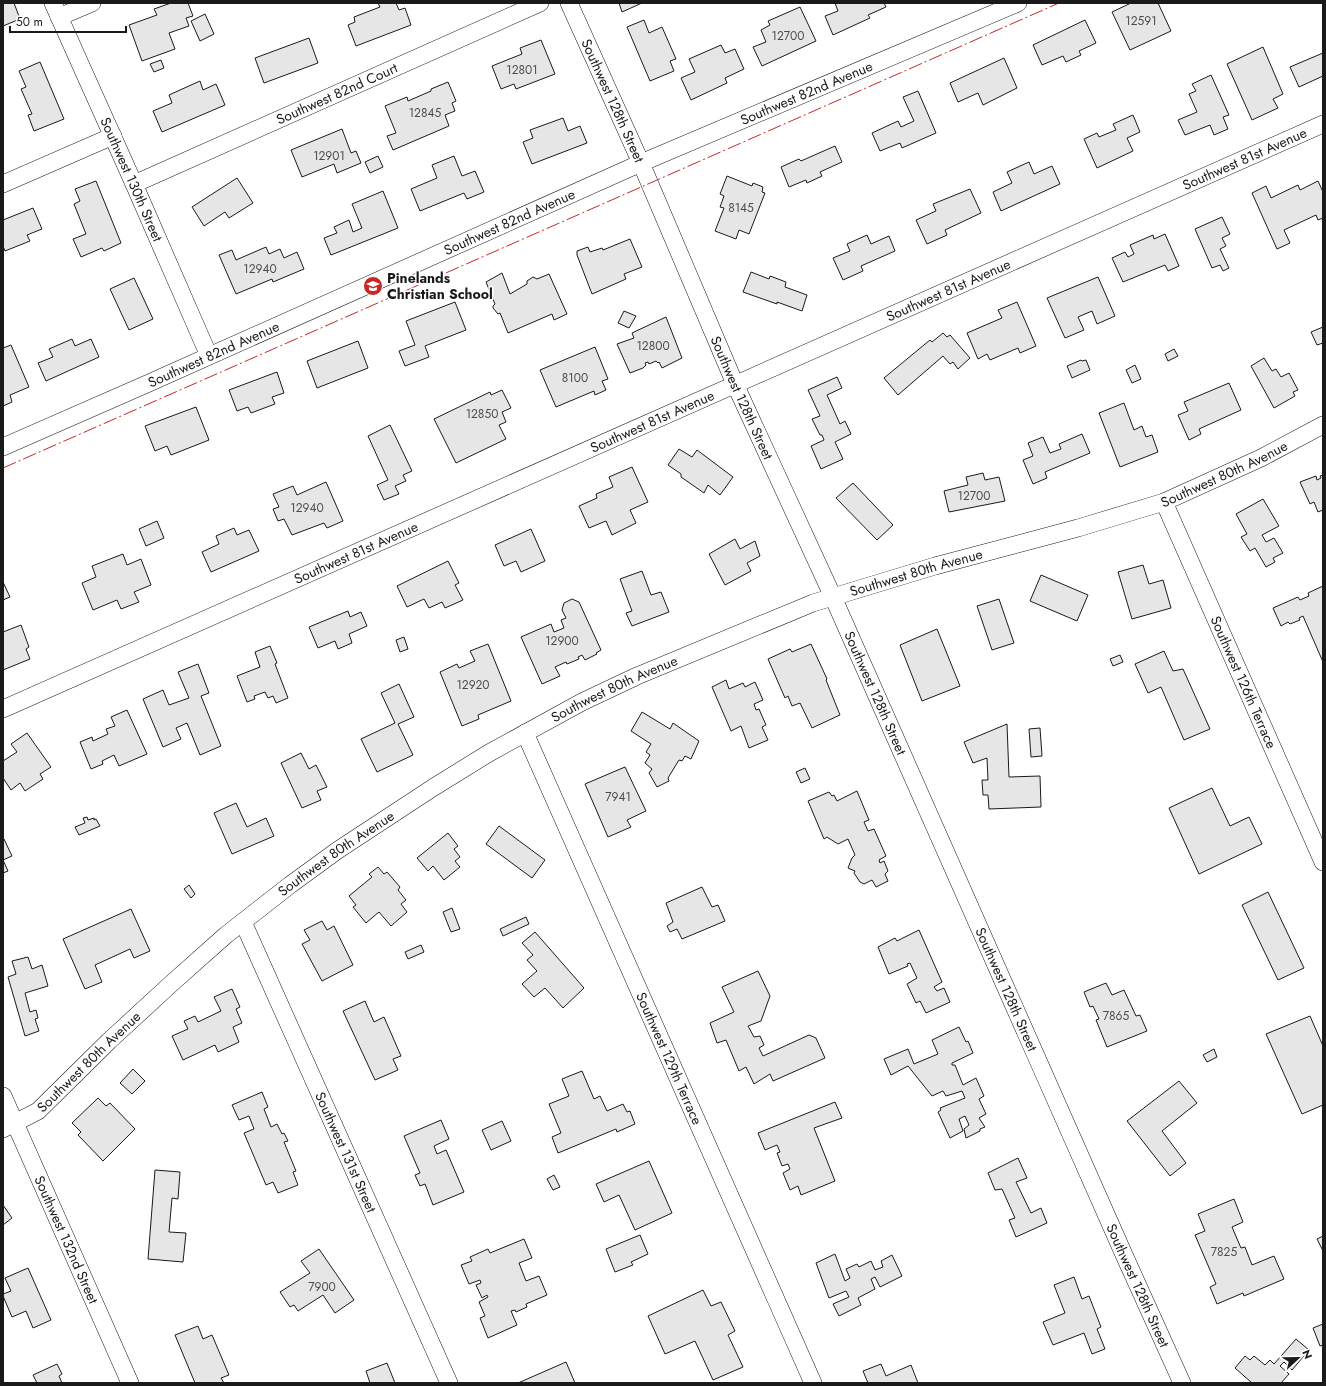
<svg xmlns="http://www.w3.org/2000/svg" width="1326" height="1386" font-family="Jost,sans-serif">
  <style>
    .building { fill: #e6e6e6; stroke: #1a1a1a }
    .lines { fill: none; stroke-linecap: round; stroke-linejoin: round }
    .minor-casing { stroke: #1a1a1a; stroke-width: 18 }
    .minor { stroke: #fff; stroke-width: 17 }
    .power { stroke: #c62828; stroke-width: 1; stroke-dasharray: 14 3 2 3; stroke-linecap: butt }
    .labels { text-anchor: middle; stroke-width: 3; stroke-linejoin: round; paint-order: stroke }
    .number-label { font-size: 12px; fill: #4d4d4d }
    .street-label { font-size: 14px; fill: #1a1a1a; stroke: #fff }
    .poi-label { font-size: 14px; font-weight: bold; fill: #1a1a1a; stroke: #fff; text-anchor: start }
  </style>
  <rect width="100%" height="100%" fill="#fff"/>
  <path class="building" d="M3,3H14L20,19L3,26Z
    M171,3H188L193,16L186,18L189,26L169,33L175,49L142,61L129,25L157,15L154,9Z
    M378,3H396L399,10L405,8L411,25L356,46L348,25L355,22L354,17L380,7Z
    M619,3H642L622,12Z
    M835,3H884L886,7L868,15L870,18L833,35L825,16L838,11Z
    M1131,3H1158L1171,31L1130,50L1112,12Z
    M800,7L816,41L762,66L753,47L766,42L761,30L770,25L768,21Z
    M205,14L214,34L200,41L191,21Z
    M644,20L649,33L662,27L676,59L670,61L674,71L650,81L627,27Z
    M1085,20L1096,43L1079,51L1081,55L1066,62L1063,56L1042,65L1033,45Z
    M309,38L318,63L264,83L255,58Z
    M541,40L555,74L516,89L514,84L501,89L492,66L522,54L520,48Z
    M721,45L725,53L735,49L744,69L725,78L727,83L691,100L681,78L695,72L689,59Z
    M1263,47L1283,94L1273,99L1278,108L1252,120L1227,64Z
    M1323,53V76L1299,87L1290,67Z
    M1004,58L1017,88L983,105L978,93L958,102L950,83Z
    M161,60L164,68L154,72L150,64Z
    M40,62L64,119L34,131L28,115L32,114L21,89L26,87L19,71Z
    M1211,75L1229,115L1223,117L1228,129L1214,135L1210,125L1185,135L1178,120L1197,112L1189,94L1196,91L1192,84Z
    M200,81L203,90L216,84L225,105L162,132L153,111L172,103L169,95Z
    M448,82L456,101L452,103L455,111L445,115L449,126L393,150L387,136L396,133L385,106L407,97L408,101L431,91V89Z
    M918,91L936,133L902,148L900,143L880,151L872,133L898,121L901,127L914,121L903,97Z
    M1133,115L1140,132L1127,138L1133,151L1097,168L1084,139L1097,133L1099,137L1116,130L1113,124Z
    M563,118L568,131L580,126L587,143L532,164L523,142L533,138L530,130Z
    M342,129L351,153L356,151L361,163L337,173L334,164L302,177L291,150Z
    M835,146L842,162L820,172L822,176L807,183L806,180L789,187L781,167L799,159L801,161Z
    M378,156L383,167L370,173L365,162Z
    M454,156L462,176L475,171L484,192L467,199L464,193L420,211L411,189L437,178L432,165Z
    M1029,162L1034,174L1052,166L1060,184L1001,211L993,192L1012,183L1007,172Z
    M727,176L752,186L753,183L763,187L762,192L765,193L749,234L739,230L736,239L715,231L724,208L720,207L724,196L720,194Z
    M237,178L253,203L229,218L225,212L204,226L192,207Z
    M96,181L121,243L104,251L102,248L81,257L73,239L86,234L74,204L80,201L75,189Z
    M1318,181L1323,192V218L1318,220L1316,215L1284,230L1290,243L1277,249L1252,193L1266,186L1271,198L1298,185L1300,190Z
    M970,189L981,213L945,230L947,235L927,244L916,220L936,211L933,204Z
    M383,191L398,228L331,255L324,238L337,233L334,227L349,220L353,232L362,228L352,204Z
    M33,208L42,229L27,235L30,241L5,251L3,246V220Z
    M1222,217L1230,234L1222,238L1226,246L1220,249L1229,268L1223,271L1220,265L1212,268L1195,229Z
    M1165,234L1179,266L1168,271L1165,265L1123,282L1112,258L1125,252L1128,257L1134,254L1130,245L1153,235L1154,239Z
    M867,235L871,244L889,236L895,251L861,266L863,271L843,280L833,258L850,251L847,244Z
    M630,239L642,267L624,274L626,279L592,294L577,255V251L588,247L590,252L602,248L603,250Z
    M266,247L269,254L280,249L284,258L297,252L304,269L273,282L272,279L236,294L219,255L232,250L236,260Z
    M751,272L769,279L770,276L786,282L785,287L807,295L802,311L777,302V304L743,292Z
    M502,273L510,294L527,284V281L533,277L537,279L549,274L567,314L554,320L552,314L508,333L500,313L498,314L493,308V306L495,304L486,282Z
    M1098,277L1115,316L1097,324L1092,311L1078,317L1084,330L1065,338L1047,298Z
    M134,278L153,319L129,330L110,289Z
    M455,302L466,330L425,346L429,357L405,366L399,351L415,345L406,321Z
    M1017,302L1036,346L1020,353L1018,348L990,360L987,354L978,359L967,333L1002,318L998,310Z
    M624,311L636,316L629,328L618,323Z
    M666,317L682,358L662,368L659,362L658,363L656,361L649,364L648,362L645,363L646,365L643,368L630,373L617,344L634,338L632,333Z
    M1323,327V343L1317,345L1311,332Z
    M943,333L947,337L950,335L970,358L958,369L953,362L950,364L943,356L898,395L884,378L930,340L932,342Z
    M72,339L75,346L91,339L99,357L46,381L38,363L53,357L49,349Z
    M358,341L368,368L317,388L307,361Z
    M11,345L29,387L10,395L12,402L3,406V348Z
    M595,347L608,379L602,381L606,390L595,395L594,391L556,407L540,370Z
    M1174,349L1178,356L1168,361L1165,354Z
    M1264,358L1272,371L1276,369L1281,377L1289,373L1298,390L1293,392L1295,396L1274,408L1251,366Z
    M1081,360L1082,361L1086,360L1090,370L1072,378L1067,366Z
    M1135,365L1141,379L1132,383L1126,370Z
    M277,372L284,393L272,397L275,404L251,413L248,407L237,411L229,390Z
    M837,377L842,388L827,395L840,424L845,421L851,434L835,442L843,459L821,469L811,446L824,440L822,435H820L812,419L820,416L808,390Z
    M1229,383L1241,410L1199,429L1201,434L1189,440L1178,415L1188,411L1184,402Z
    M502,390L511,408L502,412L506,422L499,425L506,439L456,463L434,419L490,392L491,395Z
    M1124,403L1134,430L1142,426L1146,437L1152,435L1158,452L1120,467L1099,413Z
    M196,407L209,440L171,455L167,446L155,451L145,426Z
    M390,425L412,471L403,475L406,481L395,486L399,494L384,500L377,485L388,480L368,436Z
    M1082,434L1090,453L1045,472L1047,478L1033,484L1023,460L1033,456L1028,443L1043,437L1050,453L1061,449L1059,444Z
    M679,449L692,457L697,450L733,477L720,495L708,485L704,493L681,477V474L668,465Z
    M632,467L648,502L630,510L636,523L612,535L606,521L589,528L579,506L597,498L596,494L613,487L609,477Z
    M983,473L985,480L999,477L1005,501L949,512L944,491L968,485L966,477Z
    M1323,475V510L1318,512L1314,502L1310,504L1300,482L1316,476L1317,480L1321,478L1320,476Z
    M326,482L343,521L327,528L324,523L292,535L284,519L278,521L273,509L279,507L273,494L293,486L297,495Z
    M853,483L893,525L877,540L836,498Z
    M1263,499L1279,526L1262,535L1266,542L1274,538L1283,553L1273,558L1275,562L1266,567L1255,548L1250,551L1241,537L1247,534L1236,514Z
    M157,521L164,538L146,546L139,529Z
    M234,528L237,535L249,530L259,551L211,572L202,552L219,544L216,536Z
    M531,529L545,561L521,572L516,561L504,566L495,545Z
    M735,539L740,549L755,541L760,556L747,563L751,571L725,585L709,554Z
    M123,554L127,565L141,559L151,585L134,592L139,602L121,609L117,600L93,610L82,583L96,577L92,566Z
    M448,561L459,583L455,585L463,600L445,608L442,602L429,608L424,599L407,607L397,586Z
    M1143,565L1149,584L1163,580L1171,608L1132,619L1118,572Z
    M642,571L651,595L661,592L669,612L632,626L626,613L632,611L620,579Z
    M1041,575L1088,595L1077,621L1030,601Z
    M3,582L10,597L3,600Z
    M1323,586V662L1303,616L1299,618L1300,620L1290,624L1288,622L1281,626L1273,608L1298,597L1300,600L1309,596L1308,593Z
    M572,599L579,602L601,650L596,653L597,654L585,660L582,655L578,657L579,659L567,664L566,662L555,667L560,676L542,684L521,637L551,624L554,632L564,628L561,620L566,618L562,610L564,603Z
    M999,599L1014,643L992,650L977,606Z
    M348,611L350,617L361,612L367,626L349,634L352,643L338,649L335,641L318,648L309,627Z
    M21,625L29,647L26,649L30,659L3,670V632Z
    M937,629L960,686L922,701L900,645Z
    M404,637L408,649L400,652L396,640Z
    M488,644L511,701L478,715L479,719L462,726L440,672L457,664L459,668L475,661L470,651Z
    M811,644L827,679L826,680L840,715L812,728L800,703L792,706L788,696L785,698L768,659L790,649L792,652Z
    M270,646L277,663L275,664L288,698L276,703L273,696L268,698L265,692L254,696L255,699L247,702L237,676L260,667L255,652Z
    M1164,651L1173,671L1183,669L1210,729L1184,740L1161,687L1148,693L1135,664Z
    M1120,655L1123,662L1113,666L1110,659Z
    M198,664L209,693L201,696L221,746L200,755L187,723L176,728L181,739L163,747L143,699L163,690L169,705L189,698L178,672Z
    M726,680L729,689L743,683L745,687L755,682L763,700L754,704L756,710L759,709L766,725L762,727L768,740L749,748L741,726L731,731L712,687Z
    M399,684L414,717L398,724L413,755L377,772L361,739L395,723L381,693Z
    M127,710L147,754L119,766L114,755L102,761L103,764L91,769L80,742L92,737L93,741L108,734L106,729L115,726L111,717Z
    M642,712L670,729L673,723L699,741L691,759L685,756L682,761L679,760L668,778L669,781L657,787L649,773L652,769L645,763L650,755L646,752L651,744L631,731Z
    M1007,724L1009,777L1040,776L1041,807L989,809L988,795H983L982,780H988L987,758L973,763L964,742Z
    M1040,728L1042,756L1031,757L1029,729Z
    M27,733L51,767L40,774L43,779L25,791L20,783L11,790L3,778V761L17,752L11,744Z
    M301,753L309,769L316,765L327,787L317,791L321,800L302,808L281,763Z
    M625,767L646,811L627,820L631,827L608,837L585,784Z
    M805,768L810,779L801,783L796,772Z
    M1212,788L1230,826L1249,817L1262,844L1199,874L1169,808Z
    M857,791L869,820L864,822L868,831L874,829L886,856L879,860L880,863L884,861L888,871L885,874L888,881L876,887L872,880L864,884L860,882L854,873L855,871L848,868L852,858L855,855L848,839L838,844L827,837L824,839L808,801L829,792L832,796L834,795L837,801Z
    M236,803L247,827L266,818L274,836L232,854L214,813Z
    M87,817L88,820L94,818V820L96,819L100,826L79,835L75,827L85,823L83,818Z
    M499,826L545,860L532,878L486,844Z
    M448,833L458,846L454,849L460,857L455,861L460,867L444,880L433,866L428,871L417,858Z
    M4,839L12,856L3,860V840Z
    M3,860L8,871L3,873Z
    M378,867L384,874L387,872L400,887L398,890L406,900L401,904L407,912L391,926L379,912L366,923L353,907L356,905L349,896L372,877L369,874Z
    M189,885L195,894L191,898L184,889Z
    M702,887L712,907L718,905L725,921L682,939L677,929L670,932L667,926L673,922L666,903Z
    M1268,892L1304,968L1278,980L1242,905Z
    M452,908L460,929L451,932L443,912Z
    M131,909L150,951L134,958L130,949L95,965L102,982L85,989L63,939Z
    M526,917L529,924L503,936L500,929Z
    M322,921L327,930L334,926L353,965L322,981L302,944L310,940L304,930Z
    M919,930L942,982L934,987L937,991L944,988L950,1002L926,1013L920,1001L916,1003L907,984L917,978L910,963L907,964L908,966L889,974L878,947L895,938L897,941Z
    M535,932L584,988L563,1008L545,988L534,997L522,984L537,971L527,960L533,955L522,943Z
    M421,945L424,952L408,959L405,952Z
    M28,957L32,969L42,965L48,986L25,993L30,1012L36,1010L38,1018L35,1019L39,1031L25,1036L8,977L16,974L12,961Z
    M758,971L770,996L761,1021L748,1026L754,1037L760,1036L764,1045L759,1048L763,1056L809,1035L816,1038L825,1058L773,1081L770,1074L754,1084L746,1067L739,1071L726,1040L717,1043L710,1023L734,1012L722,987Z
    M1106,983L1112,995L1124,990L1136,1016L1140,1015L1147,1031L1107,1047L1096,1020L1099,1019L1093,1006L1090,1007L1084,992Z
    M232,989L240,1007L236,1009L242,1023L233,1027L239,1042L218,1052L215,1045L183,1060L172,1036L188,1029L184,1021L195,1016L198,1022L221,1011L214,997Z
    M365,1001L374,1022L384,1017L401,1056L393,1059L398,1070L375,1080L343,1011Z
    M1310,1016L1323,1046V1105L1302,1114L1266,1034Z
    M959,1027L966,1042L968,1041L973,1053L952,1063V1065H955L963,1085L976,1078L984,1096L979,1099L986,1114L979,1118L985,1127L980,1129V1131L966,1138L964,1129L969,1125L965,1116L959,1119L963,1131L950,1138L938,1112L941,1110L940,1108L965,1098L962,1091L946,1096L943,1091L932,1096L908,1066L891,1075L884,1059L908,1049L914,1064L938,1054L932,1040Z
    M1214,1049L1217,1057L1207,1062L1203,1055Z
    M133,1069L145,1081L132,1094L120,1083Z
    M582,1071L594,1099L600,1096L607,1111L623,1104L627,1112L630,1111L635,1124L617,1132L616,1129L558,1153L552,1137L561,1133L549,1104L569,1096L562,1079Z
    M1179,1081L1197,1103L1162,1131L1186,1163L1170,1176L1127,1121Z
    M262,1092L268,1107L264,1109L271,1127L277,1124L282,1134L284,1133L288,1141L284,1142L296,1171L293,1172L298,1185L278,1193L273,1182L266,1185L244,1133L254,1129L249,1116L239,1120L232,1105Z
    M98,1098L106,1106L110,1103L135,1129L103,1161L78,1135L81,1132L72,1123Z
    M835,1102L842,1118L814,1128L835,1181L801,1195L798,1186L790,1190L783,1173L790,1169L788,1164L782,1166L777,1153L780,1152L777,1145L765,1150L758,1133Z
    M441,1120L449,1139L434,1146L437,1154L446,1150L464,1192L433,1205L425,1184L420,1186L415,1175L420,1173L404,1136Z
    M502,1121L511,1141L491,1150L482,1130Z
    M1018,1158L1027,1178L1016,1182L1031,1213L1041,1208L1047,1223L1016,1237L1009,1220L1015,1218L1002,1189L995,1190L988,1173Z
    M649,1161L672,1213L635,1230L619,1195L604,1202L596,1184Z
    M155,1170L180,1172L178,1199L172,1198L169,1232L186,1233L183,1262L148,1259Z
    M554,1175L560,1187L553,1190L547,1179Z
    M1234,1199L1243,1222L1232,1227L1241,1248L1245,1247L1252,1265L1274,1256L1284,1279L1244,1296L1243,1293L1217,1304L1210,1287L1216,1284L1195,1235L1205,1231L1198,1214Z
    M3,1205L12,1218L3,1225Z
    M640,1235L648,1254L631,1262L633,1265L615,1272L606,1249Z
    M1323,1236V1251L1317,1239Z
    M524,1239L532,1258L519,1263L526,1281L539,1276L547,1295L526,1304L527,1307L516,1312L515,1310L511,1311L517,1325L488,1338L480,1318L485,1316L479,1302L488,1297L487,1295L482,1298L476,1285L481,1283L480,1280L469,1284L461,1265L472,1261L470,1257L488,1249L490,1253Z
    M319,1249L354,1300L335,1313L323,1295L298,1311L294,1305L290,1307L280,1292L310,1273L301,1261Z
    M835,1254L845,1281L850,1278L846,1269L857,1264L859,1267L871,1261L875,1270L883,1267L881,1261L892,1255L902,1276L880,1287L875,1277L871,1279L875,1289L858,1298L861,1305L839,1316L833,1304L849,1297L846,1291L829,1298L816,1263Z
    M28,1268L51,1320L33,1328L26,1311L12,1317L3,1296V1294L11,1291L5,1278Z
    M1074,1277L1082,1299L1089,1296L1101,1327L1097,1329L1105,1349L1092,1354L1084,1333L1053,1345L1043,1322L1065,1313L1054,1285Z
    M703,1290L711,1306L721,1302L735,1331L728,1335L743,1367L713,1380L695,1341L665,1354L648,1316Z
    M1323,1324V1345L1320,1346L1313,1328Z
    M198,1326L203,1339L212,1335L229,1375L221,1378L224,1383H195L175,1335Z
    M1296,1339L1309,1350L1292,1370L1284,1362L1280,1366L1289,1374L1281,1383H1252L1235,1368L1245,1356L1250,1360L1254,1356L1265,1365L1270,1360L1274,1364Z
    M566,1362L575,1383H518Z
    M387,1363L395,1383H370L366,1371Z
    M57,1364L62,1374L59,1376L62,1383H37L33,1375Z
    M881,1364L886,1376L911,1365L918,1383H868L863,1371Z"/>
  <g class="lines">
    <g class="minor-casing">
      <g id="minor">
        <path id="s1" d="M53,3L134,184L209,356"/>
        <path id="s2" d="M569,3L641,163L735,384L833,597L1125,1257L1182,1383"/>
        <path d="M59,17L92,3"/>
        <path d="M3,184L113,136"/>
        <path id="s3" d="M134,184L540,3"/>
        <path id="s4" d="M3,447L149,383L641,163L1018,3"/>
        <path id="s5" d="M1164,502L1323,862"/>
        <path id="s6" d="M3,709L1323,124"/>
        <path id="s7" d="M525,733L813,1383"/>
        <path id="s8" d="M243,922L449,1383"/>
        <path id="s9" d="M3,1096L130,1383"/>
        <path id="s10" d="M3,1129L38,1111L109,1041L172,983L226,935L290,885L338,850L434,787L489,753L582,702L637,676L813,603L935,566L1078,528L1164,502L1261,458L1323,425"/>
      </g>
    </g>
    <use href="#minor" class="minor"/>
    <path class="power" d="M3,468L1059,3"/>
  </g>
  <defs>
    <g id="school-disc" transform="scale(1)"><circle r="9.5" fill="#c62828" stroke="#fff"/><path d="M0-5L7-2L0 1L-7-2ZM-4 1L0 2.5L4 1V4Q0 6-4 4Z" fill="#fff"/></g>
  </defs>
  <g fill-rule="evenodd">
    <use href="#school-disc" x="373" y="286"/>
  </g>
  <g class="labels">
    <g class="number-label">
      <text x="1141" y="25">12591</text>
      <text x="788" y="40">12700</text>
      <text x="522" y="74">12801</text>
      <text x="425" y="117">12845</text>
      <text x="329" y="160">12901</text>
      <text x="741" y="212">8145</text>
      <text x="260" y="273">12940</text>
      <text x="653" y="350">12800</text>
      <text x="575" y="382">8100</text>
      <text x="482" y="418">12850</text>
      <text x="974" y="500">12700</text>
      <text x="307" y="512">12940</text>
      <text x="562" y="645">12900</text>
      <text x="473" y="689">12920</text>
      <text x="618" y="801">7941</text>
      <text x="1116" y="1020">7865</text>
      <text x="1224" y="1256">7825</text>
      <text x="322" y="1291">7900</text>
    </g>
    <g class="street-label">
      <text dy="5" stroke="none"><textPath href="#s3" startOffset="222">Southwest 82nd Court</textPath></text>
      <text dy="5" stroke="none"><textPath href="#s4" startOffset="878">Southwest 82nd Avenue</textPath></text>
      <text dy="5" stroke="none"><textPath href="#s2" startOffset="107">Southwest 128th Street</textPath></text>
      <text dy="5" stroke="none"><textPath href="#s6" startOffset="1358">Southwest 81st Avenue</textPath></text>
      <text dy="5" stroke="none"><textPath href="#s1" startOffset="193">Southwest 130th Street</textPath></text>
      <text dy="5" stroke="none"><textPath href="#s4" startOffset="554">Southwest 82nd Avenue</textPath></text>
      <text dy="5" stroke="none"><textPath href="#s6" startOffset="1034">Southwest 81st Avenue</textPath></text>
      <text dy="5" stroke="none"><textPath href="#s4" startOffset="230">Southwest 82nd Avenue</textPath></text>
      <text dy="5" stroke="none"><textPath href="#s2" startOffset="431">Southwest 128th Street</textPath></text>
      <text dy="5" stroke="none"><textPath href="#s6" startOffset="710">Southwest 81st Avenue</textPath></text>
      <text dy="5" stroke="none"><textPath href="#s10" startOffset="1406">Southwest 80th Avenue</textPath></text>
      <text dy="5" stroke="none"><textPath href="#s6" startOffset="386">Southwest 81st Avenue</textPath></text>
      <text dy="5" stroke="none"><textPath href="#s10" startOffset="1082">Southwest 80th Avenue</textPath></text>
      <text dy="5" stroke="none"><textPath href="#s5" startOffset="197">Southwest 126th Terrace</textPath></text>
      <text dy="5" stroke="none"><textPath href="#s10" startOffset="758">Southwest 80th Avenue</textPath></text>
      <text dy="5" stroke="none"><textPath href="#s2" startOffset="755">Southwest 128th Street</textPath></text>
      <text dy="5" stroke="none"><textPath href="#s10" startOffset="434">Southwest 80th Avenue</textPath></text>
      <text dy="5" stroke="none"><textPath href="#s2" startOffset="1079">Southwest 128th Street</textPath></text>
      <text dy="5" stroke="none"><textPath href="#s7" startOffset="356">Southwest 129th Terrace</textPath></text>
      <text dy="5" stroke="none"><textPath href="#s10" startOffset="110">Southwest 80th Avenue</textPath></text>
      <text dy="5" stroke="none"><textPath href="#s8" startOffset="252">Southwest 131st Street</textPath></text>
      <text dy="5" stroke="none"><textPath href="#s9" startOffset="157">Southwest 132nd Street</textPath></text>
      <text dy="5" stroke="none"><textPath href="#s2" startOffset="1403">Southwest 128th Street</textPath></text>
    </g>
    <g class="poi-label">
      <text x="387" y="283">Pinelands<tspan x="387" dy="16">Christian School</tspan></text>
    </g>
  </g>
  <rect width="1326" height="1386" fill="none" stroke="#1a1a1a" stroke-width="8"/>
  <g transform="translate(1298 1358) rotate(68)" stroke="#ffffff" stroke-width="3" paint-order="stroke">
  <path d="M0-3L7 15L0 10L-7 15Z" fill="#1a1a1a"/>
  <text y="-6" font-size="11" font-weight="bold" text-anchor="middle" fill="#1a1a1a">N</text>
  </g>
  <path d="M10 26v6h116v-6" fill="none" stroke="#1a1a1a" stroke-width="2"/>
  <text x="16" y="26" font-size="12" fill="#1a1a1a" stroke="#ffffff" stroke-width="3" paint-order="stroke">50 m</text>
</svg>
